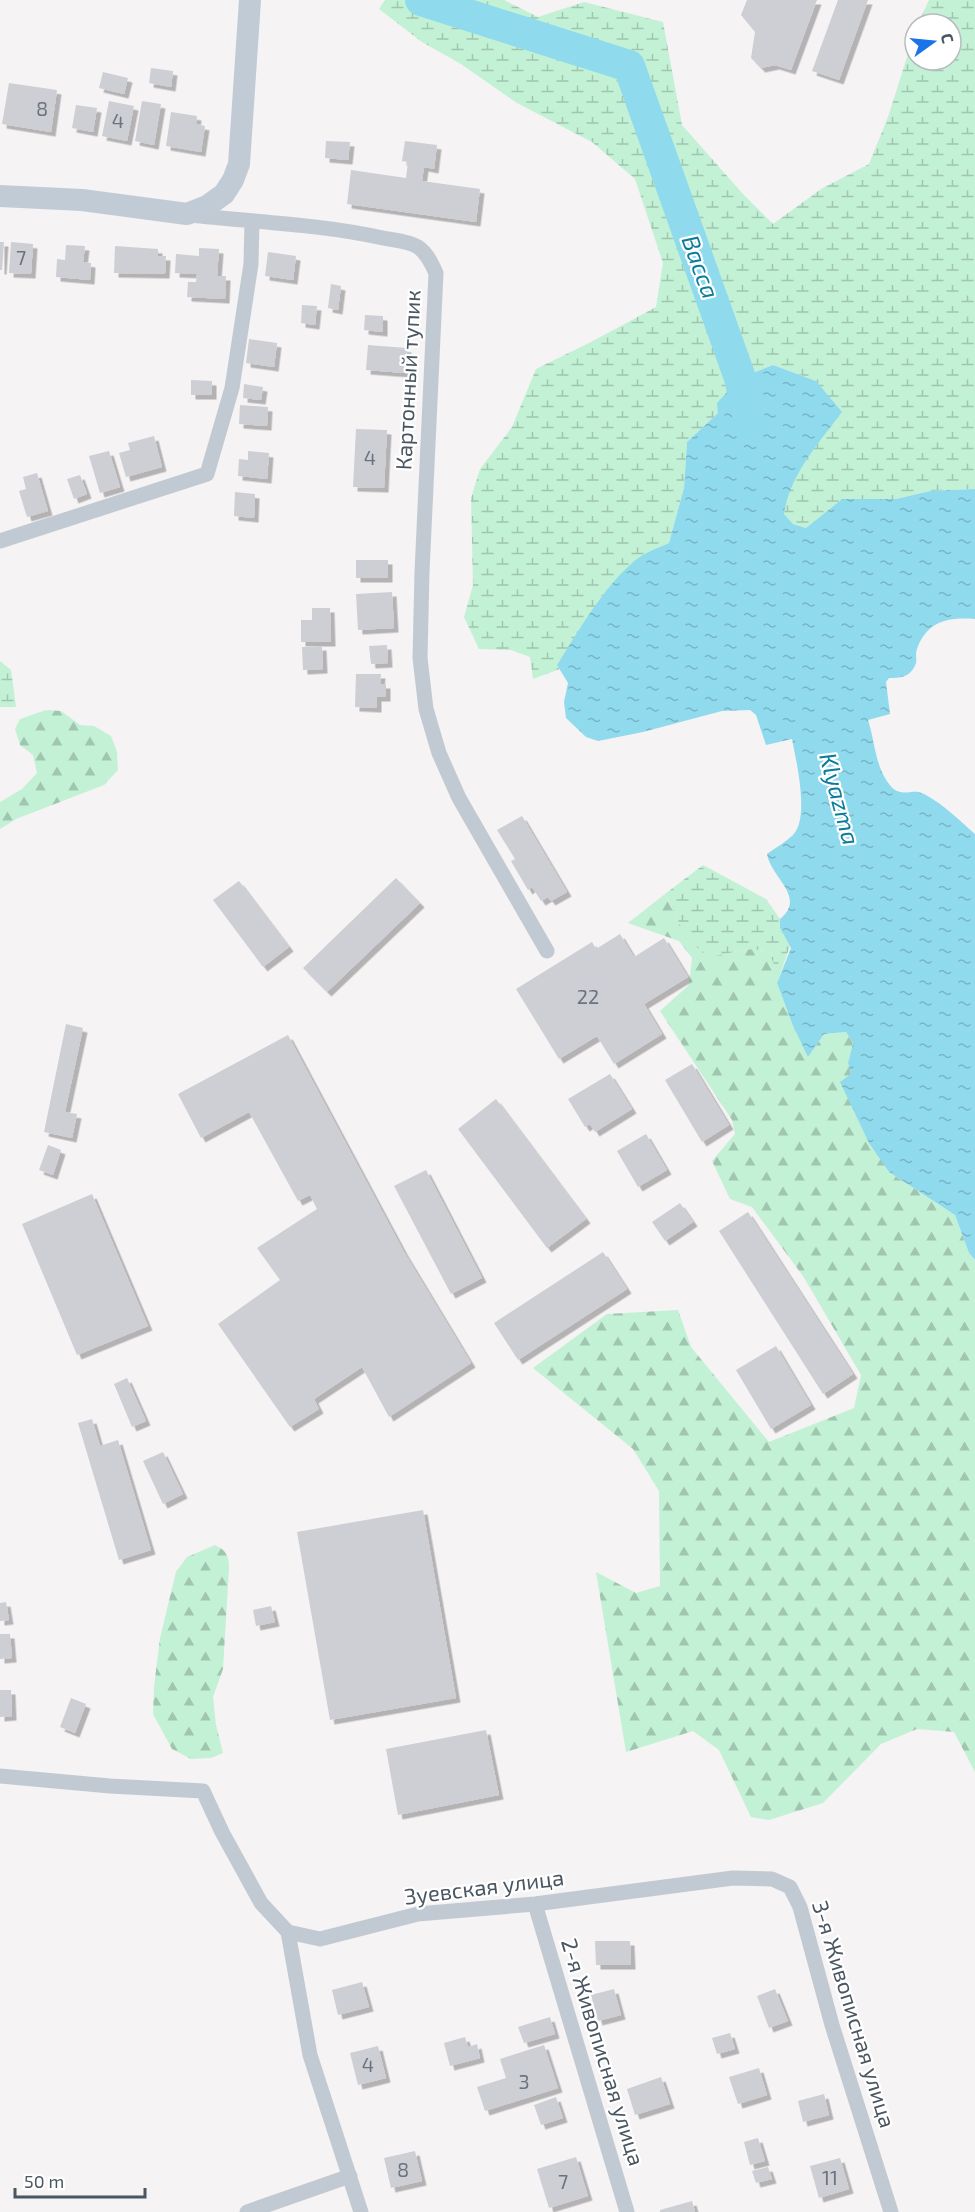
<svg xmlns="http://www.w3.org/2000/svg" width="975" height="2212" font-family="'Exo 2',sans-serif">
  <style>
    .forest { fill: url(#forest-firs) }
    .wetland { fill: url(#wetland-marsh) }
    .water { fill: url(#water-ripples) }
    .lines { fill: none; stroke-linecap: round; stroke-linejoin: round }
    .river { stroke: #90daee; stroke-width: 32 }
    .building { fill: #cdcfd5; filter: url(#shadow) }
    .street { stroke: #c1cad2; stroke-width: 15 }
    .secondary { stroke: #c1cbd6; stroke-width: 22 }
    .labels { text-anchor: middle; stroke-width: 4.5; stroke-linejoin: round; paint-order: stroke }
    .number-label { font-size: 20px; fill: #6b747e }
    .street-label { font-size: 22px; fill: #4a5661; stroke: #fff }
    .water-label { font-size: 24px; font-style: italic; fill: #0c7c9b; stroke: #fff }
  </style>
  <defs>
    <pattern id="forest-firs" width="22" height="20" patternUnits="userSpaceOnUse" patternTransform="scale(1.5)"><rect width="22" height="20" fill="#c3f1d5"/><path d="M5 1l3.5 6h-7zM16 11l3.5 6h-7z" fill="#a0c6b0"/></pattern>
    <pattern id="wetland-marsh" width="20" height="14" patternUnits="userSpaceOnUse" patternTransform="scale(1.5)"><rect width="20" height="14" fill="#c3f1d5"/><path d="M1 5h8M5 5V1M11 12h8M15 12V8" fill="none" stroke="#a0c6b0"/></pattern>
    <pattern id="water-ripples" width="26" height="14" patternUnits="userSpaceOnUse" patternTransform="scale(1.5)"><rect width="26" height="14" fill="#90daee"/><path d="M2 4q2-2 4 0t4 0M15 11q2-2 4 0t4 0" fill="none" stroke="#78b4c4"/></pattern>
    <filter id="shadow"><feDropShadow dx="4.5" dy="4.5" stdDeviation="0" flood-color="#0004"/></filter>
  </defs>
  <rect width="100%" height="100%" fill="#f5f3f3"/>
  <path class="forest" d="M46,710L61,711L80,725L94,726L111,736L117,752L118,770L104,785L16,819L0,829V802L22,789L37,773L33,755L20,745L15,729L20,719Z
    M665,894C676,917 687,943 709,956L755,948L771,955L777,967V983L793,1026L808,1056L824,1034L846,1032L853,1043L848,1063L851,1074L889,1172L955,1215L969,1253L975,1260V1772L954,1732L917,1729L881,1744L823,1803L769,1820L751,1817L719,1750L693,1731L626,1752L596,1572L636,1593L660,1586L659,1491L633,1449L533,1368L607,1314L678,1310L691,1347L769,1442L854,1408L861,1375L803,1276L752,1207L730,1199L712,1161L735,1134L732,1120L660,1011L689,985L692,958L679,941L628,923Z
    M215,1545C226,1550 229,1556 229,1568L223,1669L213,1697L216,1725L223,1753L211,1758L191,1759L172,1749L153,1714L154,1687L160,1638L176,1572L187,1557Z"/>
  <path class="wetland" d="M385,0H504L538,17L584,2L663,22L682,125L743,194L773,224L821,189L869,164L888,117L915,32V60H951V24H918L929,0H975V489L930,491L896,499H842L806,528L793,524L784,514L786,497L796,475L816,381L773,365L740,378L718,413L687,442L684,488L669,543L632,563L599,600L557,665L560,669L533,679L530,657L511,650L479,649L464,617L473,585L471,498L480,469L512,427L536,369L591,342L656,307L663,263L635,179L592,142L517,103L461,64L422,42L379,9Z
    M0,661L11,670L16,707H0Z
    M703,865L766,899L780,919V928L790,946L777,983C775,933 743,952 709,957C687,943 676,917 665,894Z"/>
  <path class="water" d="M773,365L816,381L842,412C819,443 790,474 784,514L793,524L806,528L842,499H896L930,491L975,489V619C948,617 927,621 917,649C915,654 917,659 916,663C911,677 901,678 889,678L886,682L890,714L868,720C874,738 875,761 885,778C899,803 910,786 924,794C943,804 959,820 975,834V1260L969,1253L955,1215L889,1172L869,1143L840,1082L851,1074L848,1063L853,1043L846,1032L824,1034L808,1057L793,1026L777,983L791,948L780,928V919C807,897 771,878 767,854C775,848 786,842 793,835C810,818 796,760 792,739L766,745L756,715L750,710L722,711L643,732L598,741L586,737L566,718L564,702L568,683L557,665C579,630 601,591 632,563C643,553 656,549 669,543L684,488L687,442L718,413L717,403L740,378Z"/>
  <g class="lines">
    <path class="river" d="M421,0L629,66L740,378L749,419"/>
  </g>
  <path class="building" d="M747,0H817L791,70L775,65L761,68L751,58L755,32L741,15Z
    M838,0H868L839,80L812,71Z
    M151,68L173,71L171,87L149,83Z
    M103,72L128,78L124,94L99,88Z
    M9,83L57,90L51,132L2,124Z
    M109,101L134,106L127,141L102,136Z
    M142,101L161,104L154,145L135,141Z
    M76,105L97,108L93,132L72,128Z
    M171,112L197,116L196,124L205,126L201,152L166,146Z
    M326,141L350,142L348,160L325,158Z
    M405,141L437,145L434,169L424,167L422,181L480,189L476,222L347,204L351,170L406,178L408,162L402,161Z
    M0,242H4L2,270H0Z
    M11,242L33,244L31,274L9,273Z
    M66,245L85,246L83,262L91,263L90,280L56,277L57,259L65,260Z
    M115,246L158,249V256H166L165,274L114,273Z
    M199,248L219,249L217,276H226L225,299L187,297L188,282H196L197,274L175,273L176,254L199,256Z
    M268,252L296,256L293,280L265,276Z
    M331,284L341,286L338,310L328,308Z
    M302,305L317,306L315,325L301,323Z
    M365,315L383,316V332L364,330Z
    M249,339L277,343L274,367L246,363Z
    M368,345L407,348L405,373L366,370Z
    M191,380L212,381V395H191Z
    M244,384L263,387L261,400L243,398Z
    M240,405L268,407L267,426L239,424Z
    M356,429L387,430L384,488L353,487Z
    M154,436L162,467L126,477L119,453L130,450L128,443Z
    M109,451L120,487L100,493L89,456Z
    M248,451L269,453L267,479L238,476L239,459L248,460Z
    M37,473L48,511L27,517L19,491L26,489L23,477Z
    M80,475L87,494L74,499L67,479Z
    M235,492L255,494L254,518L234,516Z
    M356,560H388V578H356Z
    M392,592L394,628L358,630L356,594Z
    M312,608H330L331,642H301V620H312Z
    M387,645L388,663L371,664L369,646Z
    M322,646L323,669L303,670L302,647Z
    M356,674H381L380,684H386V697H377V708L355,707Z
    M522,816L567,892L551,901L548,897L541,901L532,887L528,890L511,861L515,859L497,830Z
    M396,878L420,903L327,992L303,968Z
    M239,881L289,947L263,967L213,900Z
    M620,934L634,957L664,938L688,977L644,1004L662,1034L614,1064L597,1036L559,1059L516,989L592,942L596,949Z
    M66,1024L83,1028L65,1112L77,1114L72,1138L44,1132Z
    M288,1035L404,1252L471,1363L389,1417L362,1367L314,1399L319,1409L290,1427L218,1324L280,1280L257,1248L317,1209L310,1195L298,1201L249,1112L201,1138L178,1094Z
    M692,1064L729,1125L702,1142L665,1080Z
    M610,1074L632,1109L595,1132L590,1124L585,1127L568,1099Z
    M496,1099L586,1219L547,1248L458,1129Z
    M646,1134L667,1170L638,1187L617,1151Z
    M48,1145L61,1150L53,1175L39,1170Z
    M426,1170L482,1278L451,1294L394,1186Z
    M92,1194L148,1326L77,1355L22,1224Z
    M680,1203L693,1222L665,1241L652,1222Z
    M748,1212L853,1374L823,1394L719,1231Z
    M603,1252L627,1289L518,1360L494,1323Z
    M776,1346L811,1405L771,1429L736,1370Z
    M127,1378L146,1421L132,1427L114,1384Z
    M92,1419L100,1446L118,1440L151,1550L119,1560L78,1423Z
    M163,1452L183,1494L163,1504L143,1461Z
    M423,1510L456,1698L330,1720L297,1532Z
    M6,1602L9,1620L0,1621V1603Z
    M271,1606L275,1622L256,1626L253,1610Z
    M0,1634H10L12,1658L0,1659Z
    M0,1690H11L12,1716L0,1717Z
    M71,1698L86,1704L75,1733L60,1727Z
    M486,1730L499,1795L398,1815L386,1749Z
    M595,1941H630L631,1965H596Z
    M362,1982L369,2007L338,2015L332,1990Z
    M614,1989L621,2015L598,2021L591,1995Z
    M775,1989L788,2021L769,2028L757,1996Z
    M550,2017L555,2034L524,2043L518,2027Z
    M730,2033L735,2049L717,2054L712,2038Z
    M465,2037L468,2047L477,2044L480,2058L450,2066L444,2043Z
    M544,2045L558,2088L485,2111L477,2087L506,2078L500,2059Z
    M378,2046L386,2078L358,2085L350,2053Z
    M759,2068L767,2095L738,2104L729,2077Z
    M661,2077L670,2104L635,2115L627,2089Z
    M824,2094L829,2115L803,2122L798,2101Z
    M556,2097L563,2118L541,2125L534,2105Z
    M758,2138L765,2161L750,2165L744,2142Z
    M415,2151L422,2181L391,2188L384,2158Z
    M576,2157L588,2196L549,2208L537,2169Z
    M840,2158L849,2189L819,2198L810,2166Z
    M768,2167L772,2179L756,2183L752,2171Z
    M692,2201L695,2212H660V2210Z"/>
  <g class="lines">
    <path class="street" d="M190,215C255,222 319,224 383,238C393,240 409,241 418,247C427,253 432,264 436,273L422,572L420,658L426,709L439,753L459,798L547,951
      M0,541L207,474L232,388L251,264L252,221
      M0,1776L110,1786L203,1791L222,1832L261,1903L288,1932L320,1939L418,1914L535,1904L733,1878L772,1879L790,1887L800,1907L832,2025L891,2212
      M535,1904L627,2212
      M288,1932L310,2055L361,2212
      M247,2212L350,2176"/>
    <path class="secondary" d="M0,196L82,200L187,214L207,206L224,194L233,180L239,164L250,0"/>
  </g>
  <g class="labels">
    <g class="number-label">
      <text x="42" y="116">8</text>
      <text x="118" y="128">4</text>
      <text x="21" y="265">7</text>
      <text x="370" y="465">4</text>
      <text x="588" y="1004">22</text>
      <text x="368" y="2072">4</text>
      <text x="524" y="2089">3</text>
      <text x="403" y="2177">8</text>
      <text x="830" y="2185">11</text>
      <text x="563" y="2189">7</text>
    </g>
    <g class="street-label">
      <text transform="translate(408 380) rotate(-87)" y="8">Картонный тупик</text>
      <text transform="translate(484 1887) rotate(-7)" y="8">Зуевская улица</text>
      <text transform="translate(854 2014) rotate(73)" y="8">3-я Живописная улица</text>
      <text transform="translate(603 2052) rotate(73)" y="8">2-я Живописная улица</text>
    </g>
    <g class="water-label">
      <text transform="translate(700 267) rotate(70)" y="8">Васса</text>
      <text transform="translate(839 799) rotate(75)" y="8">Klyazma</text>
    </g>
  </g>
  <g transform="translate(933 42) rotate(75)"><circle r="28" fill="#ffffff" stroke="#b7bbc0" stroke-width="1.5"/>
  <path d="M0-4.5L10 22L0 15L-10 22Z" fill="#1a73e8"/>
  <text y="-9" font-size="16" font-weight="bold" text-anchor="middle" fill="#4a5661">С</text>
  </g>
  <path d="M15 2188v9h130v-9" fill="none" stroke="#4a5661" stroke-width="3"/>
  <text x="24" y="2188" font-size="18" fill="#4a5661" stroke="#ffffff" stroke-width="4.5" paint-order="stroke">50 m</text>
</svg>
